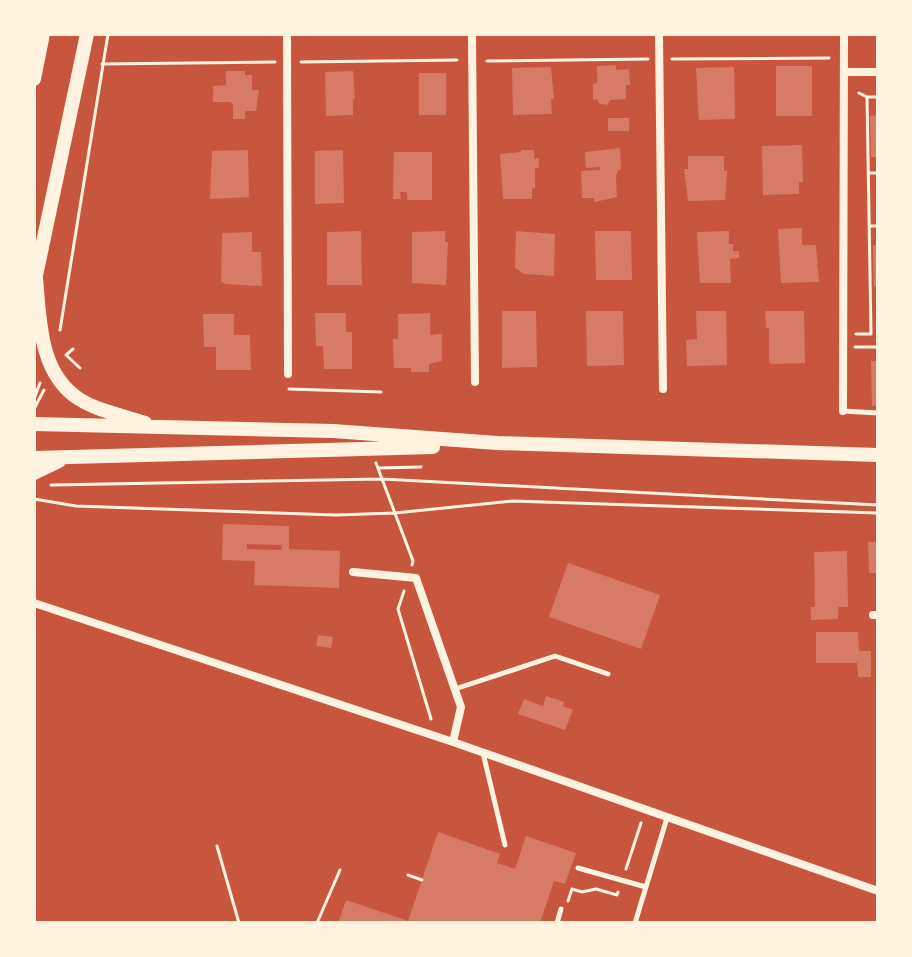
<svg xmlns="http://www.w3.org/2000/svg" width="912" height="957" font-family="'Varela Round',sans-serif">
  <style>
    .building { fill: #d67c66; fill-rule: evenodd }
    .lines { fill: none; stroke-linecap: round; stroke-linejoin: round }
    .path { stroke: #fff3e0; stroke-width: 3 }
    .service { stroke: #fff3e0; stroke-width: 5 }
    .minor { stroke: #fff3e0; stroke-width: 8 }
    .secondary { stroke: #fff3e0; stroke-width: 14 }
  </style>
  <rect width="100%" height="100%" fill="#c8553d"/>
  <path class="building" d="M616,65V70L629,69L630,85H626V99L610,100L607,105L600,104L597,99L593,100V84L597,83V66Z
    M776,66H812V116H776Z
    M551,67L554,99H551L552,114L513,115L512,68Z
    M734,67L735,119L699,120L696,68Z
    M226,71H245V75H252V90H259L256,111H245V119H233V104L230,102H213V86L226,85Z
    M353,71L355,99H353V115L326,116L325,72Z
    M419,73H446V115H419Z
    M878,115V157H871L870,116Z
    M608,118H629V131H608Z
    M802,145L803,182H799V194L763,195L762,146Z
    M620,148L621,170H618L616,176L617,197L594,202V198H582L581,171L600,170V167L586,168L585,152Z
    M248,150L249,197L210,199L212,151Z
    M343,150L344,203L315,204V151Z
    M521,150H534V159L539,158V168H535V188H532V199H503L500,154L521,152Z
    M394,152H432V200H407V192H400L401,199H393Z
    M688,156H724V171H727L725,200L688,201L684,169H688Z
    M802,228V245H816L819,282L781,283L778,229Z
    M361,231L362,285H327V232Z
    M445,231V242H448L446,285L412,283V232Z
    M516,231L555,234L554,276L524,274L515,268Z
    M595,231H631L632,280H596Z
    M729,231V244H733V251H739V258L730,259L731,283H700L697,232Z
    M252,232V252H261L262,286L225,284L221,281L222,233Z
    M873,245H878V286L874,287Z
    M502,311H536L537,367L502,368Z
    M586,311H623L624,365L587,366Z
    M696,311H726L727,365L687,366L686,340L697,339Z
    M765,311H804L805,363L772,364L769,362V328H766Z
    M315,313H346V332H352V369H324L323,346H316Z
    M430,313V335L442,334V361L429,364V372H411V368H394L393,339H398V314Z
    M203,314H234V335H250L251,370H216V347H204Z
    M871,361H878V406H872Z
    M223,524L289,526V549L340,551L339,588L254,585L255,561L222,560ZM247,544L282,545L281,550L247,549Z
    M868,542H878V573H869Z
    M847,551L848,607H838V619L811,620V607H815L814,552Z
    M568,563L660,595L641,649L549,617Z
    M816,632H858L859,651H871V677H858L857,663H816Z
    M318,635L333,637L331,648L316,646Z
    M546,696L564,702L563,706L573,710L565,730L518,714L524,699L543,706Z
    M438,832L500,854L497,863L515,869L526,836L576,853L565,884L554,881L540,923H338L346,900L408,921Z"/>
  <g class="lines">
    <path class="path" d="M672,59L829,58
      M487,61L648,59
      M301,62L457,60
      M102,64L275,62
      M859,93L867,97H878
      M868,173H878
      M869,226H878
      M60,330L108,34
      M856,334H871L867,97
      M855,347H878
      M66,355L73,349
      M67,356L80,368
      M289,389L381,392
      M34,399L40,383
      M35,407L44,390
      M376,463L413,561L412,565
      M378,468L421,467
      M51,485L382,479L878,505
      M34,499L76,506L336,515L395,513L512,501L878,513
      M404,591L398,609L431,719
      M217,846L239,923
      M626,869L641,823
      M408,875L422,880
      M568,901L572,889L582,892L596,889L617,895L618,892
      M317,923L340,870"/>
    <path class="service" d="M843,411L878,413
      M455,689L555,656L608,674
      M483,753L505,845
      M578,868L646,887
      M557,923L561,909
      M635,923L667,818"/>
    <path class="minor" d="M287,34L288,374
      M472,34L475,382
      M659,34L663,389
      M844,72H878
      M843,411L844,34
      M353,572L416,578L461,707L453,742
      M34,603L453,742L878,891
      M873,615H878"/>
    <path class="secondary" d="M34,79L43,34
      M36,278C40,321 39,373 79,399C98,411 124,416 145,423
      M34,285L87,34
      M34,424L333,431L497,443L878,455
      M34,458L433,447
      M34,473L59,461"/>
  </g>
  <rect width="912" height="957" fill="none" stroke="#fff3e0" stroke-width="72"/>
</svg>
